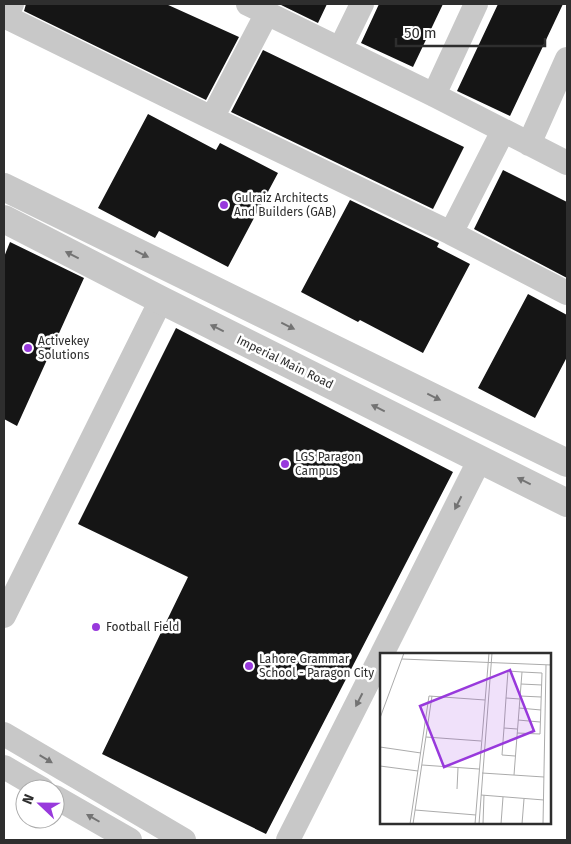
<svg xmlns="http://www.w3.org/2000/svg" width="571" height="844" font-family="'Fira Sans',sans-serif">
  <style>
    .building { fill: #151515 }
    .lines { fill: none; stroke-linecap: round; stroke-linejoin: round }
    .minor { stroke: #c8c8c8; stroke-width: 24 }
    .tertiary { stroke: #c8c8c8; stroke-width: 28 }
    .oneway { fill: #737373 }
    .poi-dot { fill: #9839dc; stroke: #fff; stroke-width: 2 }
    .labels { text-anchor: middle; stroke-width: 5; stroke-linejoin: round; paint-order: stroke }
    .poi-label { font-size: 12px; fill: #2e2e2e; stroke: #fff; text-anchor: start }
    .street-label { font-size: 12px; fill: #2e2e2e; stroke: #fff }
    .inset-road { fill: none; stroke: #ababab; stroke-width: 1 }
    .view { fill: #9839dc; fill-opacity: 0.15; stroke: #9839dc; stroke-width: 2.5 }
    .inset-edge { fill: none; stroke: #2e2e2e; stroke-width: 2.5 }
  </style>
  <rect width="100%" height="100%" fill="#fff"/>
  <path class="building" d="M26,4H166L239,37L206,100L24,11Z
    M279,4H327L318,23Z
    M379,4H443L413,67L361,43Z
    M498,4H563L510,116L457,91Z
    M263,50L464,147L433,209L231,112Z
    M148,114L216,150L220,143L278,173L228,267L159,231L155,238L98,208Z
    M503,170L567,202V278L474,229Z
    M350,200L439,243L437,247L470,264L423,353L360,320L358,322L301,292Z
    M10,242L84,278L17,426L4,419V257Z
    M528,294L567,315V357L535,418L478,388Z
    M176,328L453,472L266,834L102,754L188,577L78,524Z"/>
  <g class="lines">
    <path class="minor" d="M12,4L6,17L212,118L267,13
      M248,4L434,95L567,163
      M340,49L362,4
      M434,95L476,4
      M212,118L451,233L503,131
      M529,144L567,59
      M451,233L567,293
      M4,616L161,300
      M382,654L480,459
      M4,734L184,840
      M4,767L42,789
      M55,797L130,840
      M288,840L381,656"/>
    <path class="tertiary" d="M4,187L567,463
      M4,219L161,300L567,503"/>
  </g>
  <defs><path id="oneway-solid" d="M-6-.8H1V-3.2L6.5 0L1 3.2V.8H-6Z" transform="scale(1.25)"/></defs>
  <g class="oneway">
    <use href="#oneway-solid" transform="translate(142 254) rotate(26)"/>
    <use href="#oneway-solid" transform="translate(72 255) rotate(-153)"/>
    <use href="#oneway-solid" transform="translate(288 326) rotate(26)"/>
    <use href="#oneway-solid" transform="translate(217 328) rotate(-154)"/>
    <use href="#oneway-solid" transform="translate(434 397) rotate(26)"/>
    <use href="#oneway-solid" transform="translate(378 408) rotate(-154)"/>
    <use href="#oneway-solid" transform="translate(524 481) rotate(-153)"/>
    <use href="#oneway-solid" transform="translate(458 503) rotate(117)"/>
    <use href="#oneway-solid" transform="translate(359 700) rotate(117)"/>
    <use href="#oneway-solid" transform="translate(46 759) rotate(31)"/>
    <use href="#oneway-solid" transform="translate(93 818) rotate(-150)"/>
  </g>
  <g class="poi-dot">
    <circle cx="224" cy="205" r="5"/>
    <circle cx="28" cy="348" r="5"/>
    <circle cx="285" cy="464" r="5"/>
    <circle cx="96" cy="627" r="5"/>
    <circle cx="249" cy="666" r="5"/>
  </g>
  <g class="labels">
    <g class="poi-label">
      <text x="234" y="202">Gulraiz Architects<tspan x="234" dy="14">And Builders (GAB)</tspan></text>
      <text x="38" y="345">Activekey<tspan x="38" dy="14">Solutions</tspan></text>
      <text x="295" y="461">LGS Paragon<tspan x="295" dy="14">Campus</tspan></text>
      <text x="106" y="631">Football Field</text>
      <text x="259" y="663">Lahore Grammar<tspan x="259" dy="14">School - Paragon City</tspan></text>
    </g>
    <g class="street-label">
      <text transform="translate(285 362) rotate(26)" y="4">Imperial Main Road</text>
    </g>
  </g>
  <g transform="translate(380 653)">
    <rect width="171" height="171" fill="#fff"/>
    <path class="inset-road" d="M22,6L172,12M141,31L162,32M140,43L161,44M126,45L124,75L137,76M140,46L126,45L128,18L142,19M139,55L161,57M0,65L24,0M138,67L160,69M124,75L122,102L135,103M46,84L101,88M0,94L41,100M42,112L99,116M0,113L38,118M102,120L164,124M134,122L142,19L162,20L160,81L137,80M77,136L78,115M101,142L164,147M35,157L96,162M30,171L49,43L105,47M33,171L52,43M95,171L109,0M99,171L112,0M103,171L104,142M121,171L123,144M142,171L144,146M163,171L166,12"/>
    <path class="view" d="M130,17L154,78L64,114L40,53Z"/>
    <rect width="171" height="171" class="inset-edge"/>
  </g>
  <rect width="571" height="844" fill="none" stroke="#2e2e2e" stroke-width="10"/>
  <g transform="translate(40 804) rotate(292)"><circle r="24" fill="#ffffff" stroke="#ababab"/>
  <path d="M0-4L9 19L0 12L-9 19Z" fill="#9839dc"/>
  <text y="-8" font-size="14" font-weight="bold" text-anchor="middle" fill="#2e2e2e">N</text>
  </g>
  <path d="M396 38v8h149v-8" fill="none" stroke="#2e2e2e" stroke-width="2.5"/>
  <text x="404" y="38" font-size="15" fill="#2e2e2e" stroke="#ffffff" stroke-width="4" paint-order="stroke">50 m</text>
</svg>
